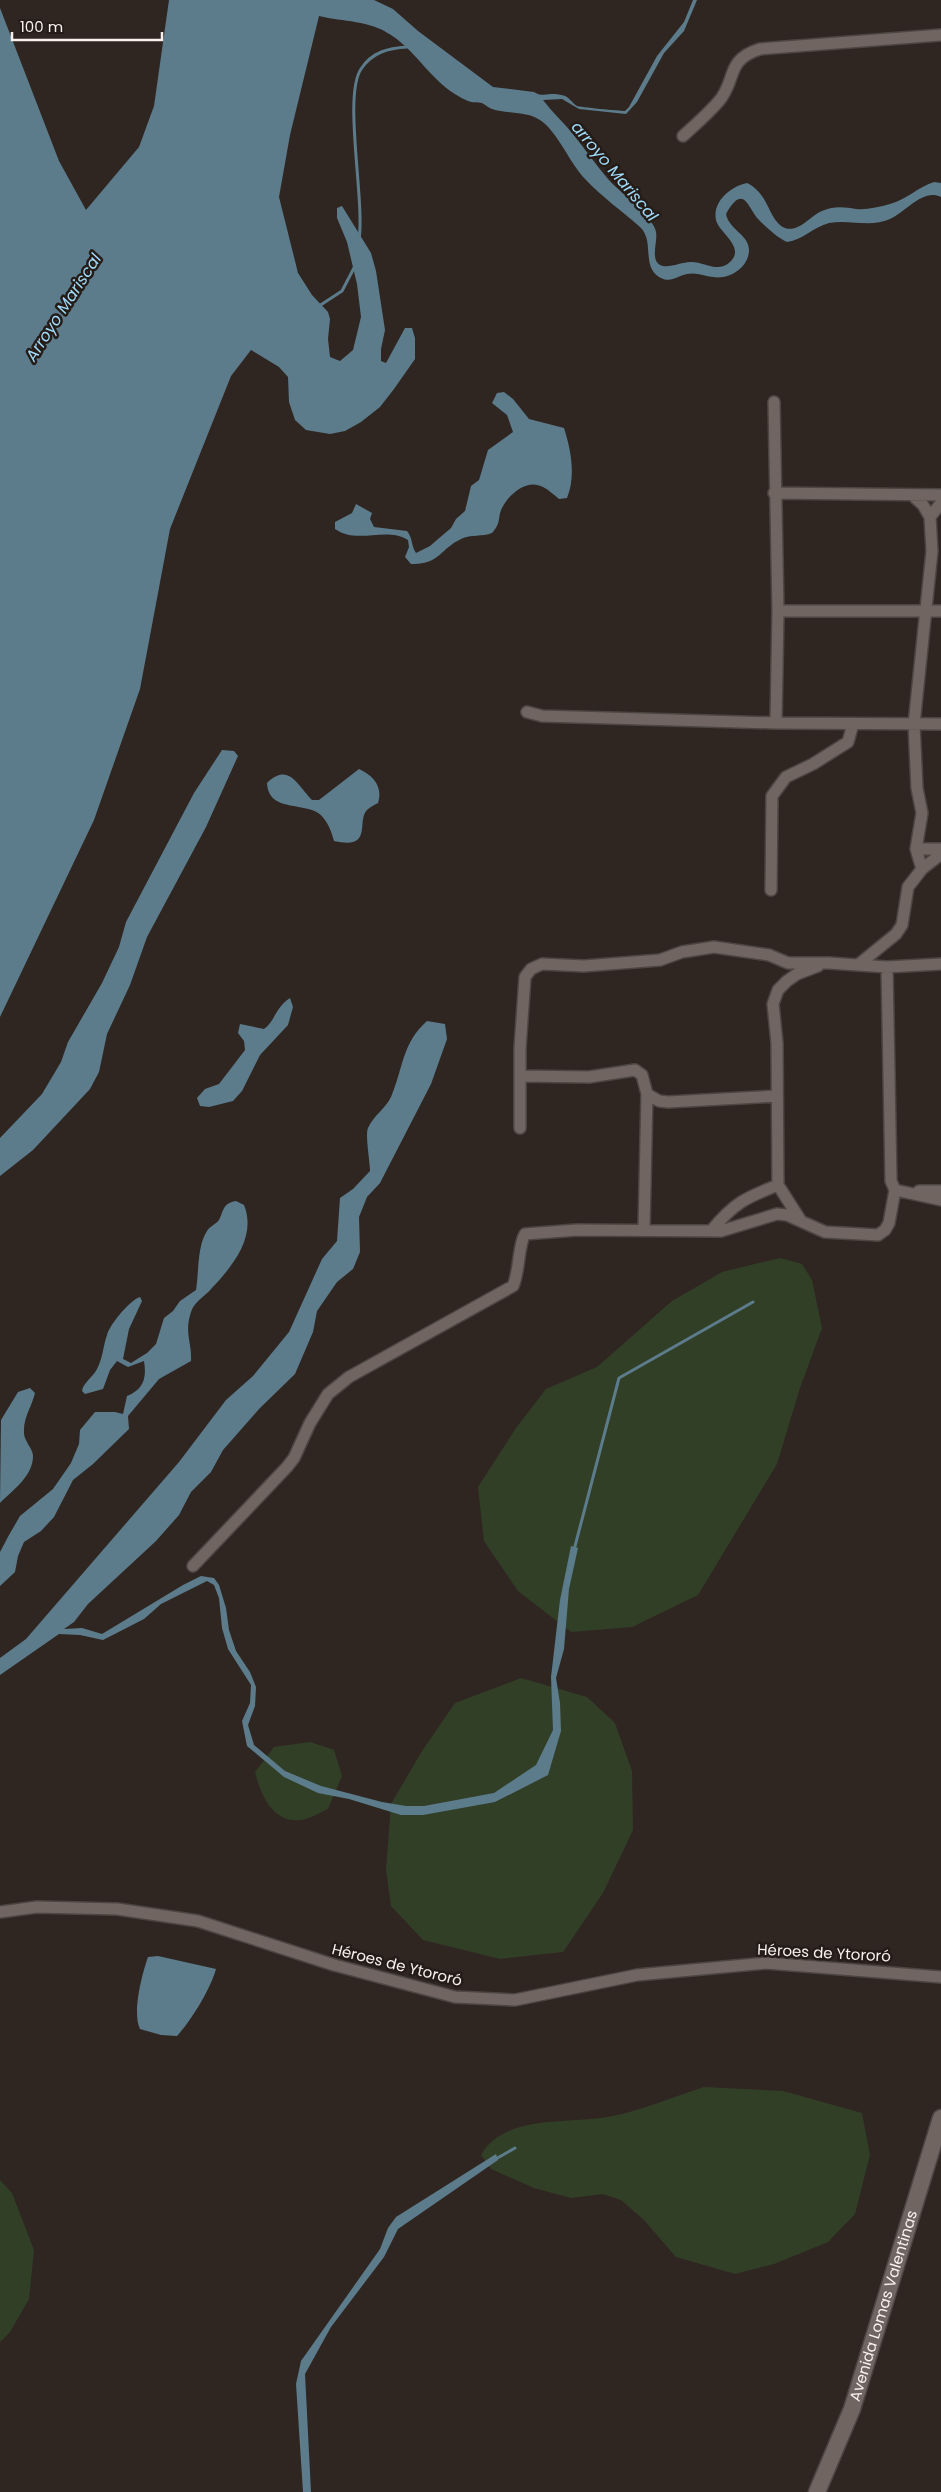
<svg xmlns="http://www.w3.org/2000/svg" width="941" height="2492" font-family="Poppins,sans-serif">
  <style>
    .green { fill: #323f27 }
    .water { fill: #5c7c8c }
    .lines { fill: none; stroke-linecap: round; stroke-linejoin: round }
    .stream { stroke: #5c7c8c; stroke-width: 3 }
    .street-casing { stroke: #4d4541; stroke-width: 14 }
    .secondary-casing { stroke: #4d4541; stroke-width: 19 }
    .street { stroke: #706560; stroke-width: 11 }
    .secondary { stroke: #706560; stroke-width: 16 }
    .labels { text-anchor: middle; stroke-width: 5; stroke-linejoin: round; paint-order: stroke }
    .street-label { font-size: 15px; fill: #f7f0ed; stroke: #251c18 }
    .water-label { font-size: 16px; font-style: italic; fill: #9fdcfa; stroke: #251c18 }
  </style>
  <rect width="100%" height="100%" fill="#2f2622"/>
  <path class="green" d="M780,1258L802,1264L812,1280L822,1328L800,1388L777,1464L698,1595L632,1627L571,1632L518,1591L484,1541L478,1487L516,1428L546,1389L597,1367L672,1301L722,1272Z
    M521,1678L587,1697L615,1723L632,1771L633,1830L603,1893L563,1952L500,1959L423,1940L391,1906L386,1870L391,1804L422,1751L455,1703Z
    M310,1742L334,1750L342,1776L328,1809C321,1812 313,1817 306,1819C274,1827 261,1796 255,1772L274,1747Z
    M704,2087L783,2091L862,2113L870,2155L855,2214L828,2242L774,2264L735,2274L676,2257L644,2220L621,2200L603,2194L571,2198L534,2188L491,2169L481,2155C504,2114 569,2124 608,2117C640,2111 673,2097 704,2087Z
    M0,2180L12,2193L34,2250L29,2299L10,2332L0,2342Z"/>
  <path class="water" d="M169,0H374L393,9L418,31L493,87L534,92C542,98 551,92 561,95C569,96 571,102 577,106C579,107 620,111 625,111L629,107L657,56L684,22L693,0H697L684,31L664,53L637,102L626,114L579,109L562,99L543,100C552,112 563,122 573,134C585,149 596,165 608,179C620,193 636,201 647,216C650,221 655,226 656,232C658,241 650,259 660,265C668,269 682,262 690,262C704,261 717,274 730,262C746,247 719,233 716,220C712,201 732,186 747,183C770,194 768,221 785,228C799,233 811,215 822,211C834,206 844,207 856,209C867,210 879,207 890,204C906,200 918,187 934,182L941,183V197C923,188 906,212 890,219C870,228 850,219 829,223C813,227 803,240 787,242C778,238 767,228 759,220C748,209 744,182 726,214C729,230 750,235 749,251C748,268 729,280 713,277C704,276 697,272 687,274C676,276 671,284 659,277C641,265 655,241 640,227C622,211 602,197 586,180C570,164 558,132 540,120C526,111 507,114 492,109C489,108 486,105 482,103C478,102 472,103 468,101C433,86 419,53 391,35C369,20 344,22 319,16L290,135L279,197L298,273L312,295L328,312L330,319L328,339L330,357L340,361L353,350L361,317L357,284L347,242L337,218V208L342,206L371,253L376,271L385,330L381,349V361L386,363L405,328H412L415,338V359L394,389L380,407L361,422L345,431L330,434L306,430L295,420L289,402L288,377L279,367L251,350L231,376L170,529L140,689L94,820L0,1017V8L59,161L86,210L139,147L154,106Z
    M504,392L513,399L529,419L564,428C571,450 576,476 567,498L559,499C554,495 549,490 543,487C527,478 509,494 502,508C497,518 502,522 492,533C482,537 471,534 461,539C440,549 439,565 411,564L405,557L409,547L408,540C385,526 358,545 335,529V522L352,513L356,504L372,513L370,519L374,527L407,531C413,538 411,546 416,553L430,546L451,528L456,519L465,511L471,486L479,480L488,450L513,432L507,415L492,403L497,393Z
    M222,750L234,751L238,756L206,827L147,937L130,985L107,1034L99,1072L90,1089L33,1150L0,1176V1138L42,1094L61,1062L68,1042L102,983L119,947L126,922L194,793Z
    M359,769C374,776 383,787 378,803C374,805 370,807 367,810C356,821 374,850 334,841C331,829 325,814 312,810C294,804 268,808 267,783C289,762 297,785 312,800H319Z
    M290,998L293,1007L288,1025L260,1055L242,1091L233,1101L209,1107L200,1106L197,1098L205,1089L219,1084L245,1050L244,1041L238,1033L240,1024L264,1029C276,1020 274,1009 290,998Z
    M427,1021L445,1024L447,1039L431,1084L380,1183L367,1197L359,1217L360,1252L353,1269L337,1282L317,1311L313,1332L295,1374L260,1408L223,1450L211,1472L191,1492L179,1515L156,1541L88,1604L74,1622L64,1629L82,1628L102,1634L183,1585L201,1576L214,1578L219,1585L226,1608L229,1630L236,1651L250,1672L256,1687L255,1706L248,1725L254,1745L285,1771L321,1786L382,1802L406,1806H424L494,1793L536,1765L553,1730L551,1677L560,1600L571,1546L578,1548L569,1589L564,1649L556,1678L560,1703L561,1731L548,1775L495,1802L423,1815H401L349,1799L318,1793L284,1777L247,1746L242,1721L250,1703L251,1685L228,1649L222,1628L219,1598L214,1585L207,1581L161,1604L144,1619L103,1640L80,1635L59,1634L0,1675V1658L26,1639L179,1462L226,1400L253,1376L289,1332L322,1259L337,1241L340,1198L353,1189L370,1171C370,1162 365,1135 368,1128C373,1116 386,1108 391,1097C403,1069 402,1043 427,1021Z
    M236,1201L244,1205C257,1237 232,1267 211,1289C204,1297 194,1302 191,1312C184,1333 192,1342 191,1361L159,1379L128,1416L129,1429L93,1464L73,1480L54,1517L41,1531L24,1542L18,1556L15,1572L0,1586V1552L9,1535L20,1516L53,1489L71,1463L79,1444L80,1430L95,1412H115L123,1414L127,1396C143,1389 147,1379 144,1361L128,1367L117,1361L110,1370L103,1389L85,1394L82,1391C83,1383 93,1377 97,1369C103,1358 103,1346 107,1335C110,1324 130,1300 140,1297L142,1301L129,1329L123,1359L131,1363L147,1353L156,1344L164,1318L173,1311L180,1301L196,1290C199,1272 197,1246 207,1231C210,1226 216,1224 219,1220C224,1210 223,1203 236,1201Z
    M30,1388L35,1393C31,1409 23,1417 24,1434C25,1442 33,1449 33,1456C33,1476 13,1490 0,1503L1,1420L18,1392Z
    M158,1956L216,1969C211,1988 191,2021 177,2036L161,2035L140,2029C132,2013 142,1974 148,1957Z
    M496,2154L498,2160L398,2229L384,2257L331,2327L305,2374L311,2492H303L296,2384L301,2361L380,2249L388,2228L396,2217Z"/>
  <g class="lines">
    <path class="stream" d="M359,240C365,200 343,96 361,69C372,52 389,48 407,47
      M319,306L342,291L355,266
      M574,1550L619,1378L753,1302
      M494,2160L515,2148"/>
    <g class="street-casing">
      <path id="street" d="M683,136C695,125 708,114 719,101C737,80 725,60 760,49L941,35
        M774,402L778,611L776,723
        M774,493L941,495
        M930,517L941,503
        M778,611H941
        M527,712L542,716L776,723L941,724
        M916,849H941
        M922,869L941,854
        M771,890L772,796L786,777L813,764L848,742L853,724
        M858,965L896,934L902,925L908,887L922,869L916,849L922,813L917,788L914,724L932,551L930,517L923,505L912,495
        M520,1076L589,1077L635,1070L642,1075L647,1094L644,1229
        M647,1094L659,1101L668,1102L777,1096
        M520,1128V1048L525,977L531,969L542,964L584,966L660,960L682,952L714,947L769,955L788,963H829L887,967L941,964
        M895,1190L941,1200
        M919,1191H941
        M801,1221L778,1185L777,1043L773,1004L778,990L787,981L797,974L818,966
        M711,1231C734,1203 745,1198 778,1185
        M193,1566L287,1467L294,1458L310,1423L328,1394L349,1377L513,1286C520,1270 518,1245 525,1234L577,1230L721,1231L777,1214L787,1215L825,1232L878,1235L885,1230L889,1223L895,1190L891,1181L887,967
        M0,1912L37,1907L117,1909L198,1921L334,1965L455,1997L515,2000L637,1975L766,1963L941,1977"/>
    </g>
    <g class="secondary-casing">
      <g id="secondary">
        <path id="s1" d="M817,2492L852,2409L941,2118"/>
      </g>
    </g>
    <use href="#street" class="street"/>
    <use href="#secondary" class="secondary"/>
  </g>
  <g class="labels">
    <g class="street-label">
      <text transform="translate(824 1953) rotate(3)" y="5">Héroes de Ytororó</text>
      <text transform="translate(397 1965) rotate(14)" y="5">Héroes de Ytororó</text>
      <text dy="5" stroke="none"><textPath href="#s1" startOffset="198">Avenida Lomas Valentinas</textPath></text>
    </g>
    <g class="water-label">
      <text transform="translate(615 171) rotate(50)" y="6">arroyo Mariscal</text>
      <text transform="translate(63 307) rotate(-57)" y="6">Arroyo Mariscal</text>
    </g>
  </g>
  <path d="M12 32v8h150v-8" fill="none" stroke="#f7f0ed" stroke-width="2.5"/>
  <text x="20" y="32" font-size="15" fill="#f7f0ed" stroke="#251c18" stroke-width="4" paint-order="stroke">100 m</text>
</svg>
